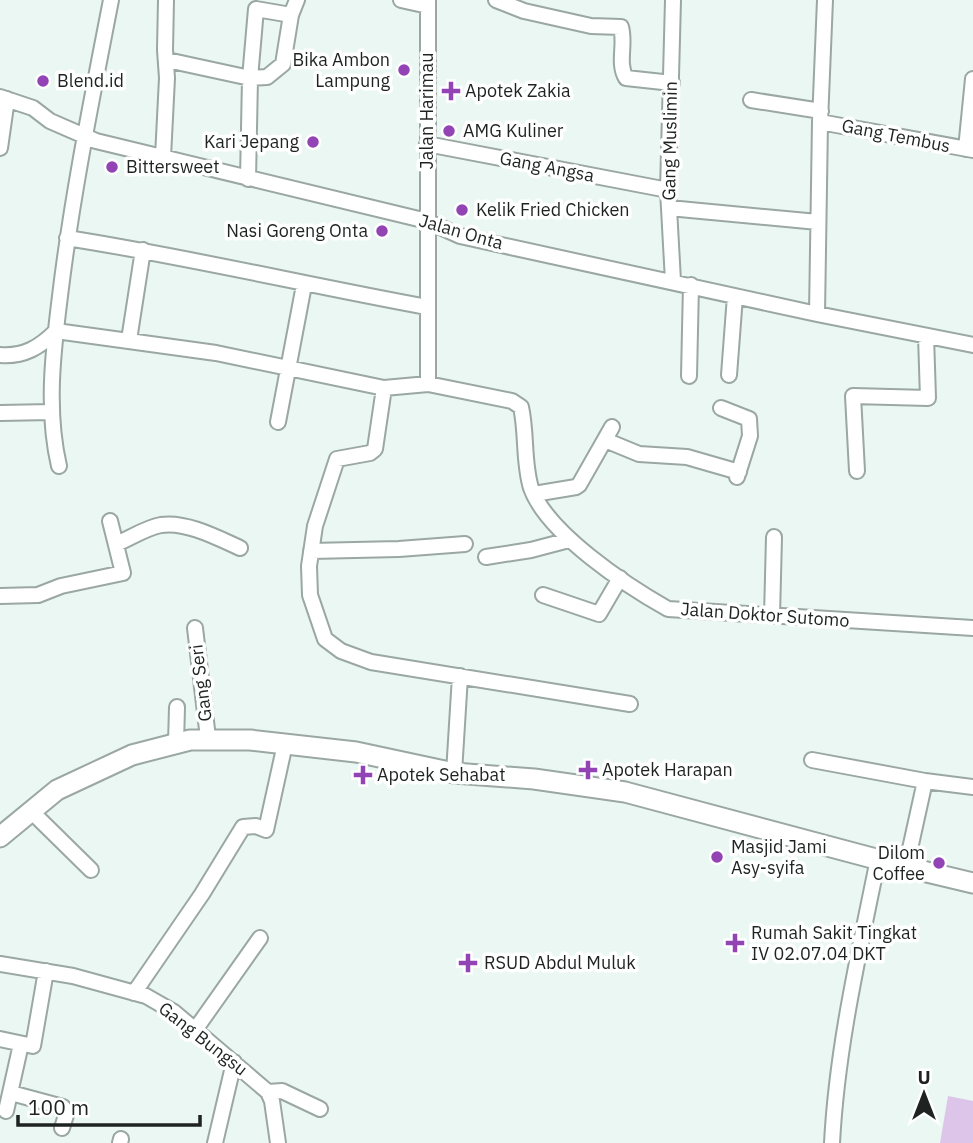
<svg xmlns="http://www.w3.org/2000/svg" width="973" height="1143" font-family="'IBM Plex Sans',sans-serif">
  <style>
    .green { fill: #dcc5e9 }
    .lines { fill: none; stroke-linecap: round; stroke-linejoin: round }
    .street-casing { stroke: #9aa7a3; stroke-width: 18 }
    .secondary-casing { stroke: #9aa7a3; stroke-width: 23 }
    .street { stroke: #fff; stroke-width: 14 }
    .secondary { stroke: #fff; stroke-width: 19 }
    .poi-dot { fill: #9244b5; stroke: #fff; stroke-width: 2.5 }
    .labels { text-anchor: middle; stroke-width: 7; stroke-linejoin: round; paint-order: stroke }
    .poi-label { font-size: 18px; fill: #1e2322; stroke: #fff; text-anchor: start }
    .street-label { font-size: 18px; fill: #1e2322; stroke: #fff }
  </style>
  <rect width="100%" height="100%" fill="#eaf7f3"/>
  <path class="green" d="M948,1096L973,1101V1143H940Z"/>
  <g class="lines">
    <g class="street-casing">
      <path id="street" d="M401,0L428,6
        M428,0V384
        M496,0L524,11L591,26L621,27C626,44 617,63 626,78L672,83
        M673,0L668,190L673,281
        M167,60L250,78L267,77L283,64L291,15L297,0
        M0,97L33,108L50,121L96,141L427,221L460,236L817,314L973,345
        M751,100L821,111
        M820,122L973,150
        M427,144L668,190
        M0,148L7,99
        M966,149L973,79
        M163,157L167,78L165,50L166,0
        M248,179L250,78L256,9L291,15
        M669,208L818,222
        M67,238C188,257 307,285 427,307
        M817,314L820,122L825,0
        M56,331L216,353L384,388L428,384L512,401L521,407C527,434 523,462 531,488C547,533 627,586 668,609L973,628
        M129,340L143,250
        M0,355C24,357 40,347 56,331
        M729,375L735,296
        M689,376L691,285
        M384,388L375,449L370,453L337,459L315,526L309,566L310,595L325,639L341,651L371,662L630,704
        M721,408L749,419L750,436L737,477
        M0,413L51,412
        M278,422L304,285
        M605,440L639,454L687,457L739,472
        M59,466C46,410 53,352 60,296C72,196 92,98 111,0
        M857,471L853,396L928,398L926,336
        M534,494L576,487L579,485L612,427
        M116,544C131,538 145,528 161,525C186,521 218,538 240,548
        M311,551L399,549L465,544
        M486,557L531,550L569,540
        M543,595L599,614L620,578
        M0,596L38,595L61,586L123,573L110,521
        M772,616L774,537
        M195,628L208,738
        M176,743L177,707
        M812,760L925,781
        M454,773L460,676
        M31,811L91,870
        M906,867L925,781L973,787
        M0,964L73,976L146,996L174,1012L268,1092L272,1101L278,1143
        M134,993L202,894L243,827L256,826L266,830L285,744
        M195,1030L260,938
        M0,1039L33,1046L46,971
        M268,1092L282,1091L320,1109
        M11,1093L63,1107L67,1112L62,1128
        M6,1111L21,1044
        M120,1143L121,1139
        M215,1143L234,1062
        M832,1143C837,1047 859,953 878,859"/>
    </g>
    <g class="secondary-casing">
      <path id="secondary" d="M0,837L57,790L132,755L190,740H250L356,752L454,773L534,779L625,792L906,867L973,883"/>
    </g>
    <use href="#street" class="street"/>
    <use href="#secondary" class="secondary"/>
  </g>
  <g class="poi-dot">
    <circle cx="404" cy="70" r="7"/>
    <circle cx="43" cy="81" r="7"/>
    <path d="M447.5 80.5h7v7h7v7h-7v7h-7v-7h-7v-7h7z"/>
    <circle cx="449" cy="131" r="7"/>
    <circle cx="313" cy="142" r="7"/>
    <circle cx="112" cy="167" r="7"/>
    <circle cx="462" cy="210" r="7"/>
    <circle cx="382" cy="231" r="7"/>
    <path d="M584.5 759.5h7v7h7v7h-7v7h-7v-7h-7v-7h7z"/>
    <path d="M359.5 764.5h7v7h7v7h-7v7h-7v-7h-7v-7h7z"/>
    <circle cx="717" cy="857" r="7"/>
    <circle cx="939" cy="863" r="7"/>
    <path d="M731.5 932.5h7v7h7v7h-7v7h-7v-7h-7v-7h7z"/>
    <path d="M464.5 952.5h7v7h7v7h-7v7h-7v-7h-7v-7h7z"/>
  </g>
  <g class="labels">
    <g class="poi-label">
      <text x="390" y="66" text-anchor="end">Bika Ambon<tspan x="390" dy="21">Lampung</tspan></text>
      <text x="57" y="87">Blend.id</text>
      <text x="465" y="97">Apotek Zakia</text>
      <text x="463" y="137">AMG Kuliner</text>
      <text x="299" y="148" text-anchor="end">Kari Jepang</text>
      <text x="126" y="173">Bittersweet</text>
      <text x="476" y="216">Kelik Fried Chicken</text>
      <text x="368" y="237" text-anchor="end">Nasi Goreng Onta</text>
      <text x="602" y="776">Apotek Harapan</text>
      <text x="377" y="781">Apotek Sehabat</text>
      <text x="731" y="853">Masjid Jami<tspan x="731" dy="21">Asy-syifa</tspan></text>
      <text x="925" y="859" text-anchor="end">Dilom<tspan x="925" dy="21">Coffee</tspan></text>
      <text x="751" y="939">Rumah Sakit Tingkat<tspan x="751" dy="21">IV 02.07.04 DKT</tspan></text>
      <text x="484" y="969">RSUD Abdul Muluk</text>
    </g>
    <g class="street-label">
      <text transform="translate(427 111) rotate(-90)" y="6">Jalan Harimau</text>
      <text transform="translate(896 136) rotate(11)" y="6">Gang Tembus</text>
      <text transform="translate(670 141) rotate(-89)" y="6">Gang Muslimin</text>
      <text transform="translate(547 167) rotate(11)" y="6">Gang Angsa</text>
      <text transform="translate(461 232) rotate(16)" y="6">Jalan Onta</text>
      <text transform="translate(765 615) rotate(4)" y="6">Jalan Doktor Sutomo</text>
      <text transform="translate(201 683) rotate(-97)" y="6">Gang Seri</text>
      <text transform="translate(203 1039) rotate(38)" y="6">Gang Bungsu</text>
    </g>
  </g>
  <g transform="translate(924 1094)" stroke="#ffffff" stroke-width="5" paint-order="stroke">
  <path d="M0-5L12 26L0 18L-12 26Z" fill="#1e2322"/>
  <text y="-10" font-size="19" font-weight="bold" text-anchor="middle" fill="#1e2322">U</text>
  </g>
  <path d="M18 1115v10h182v-10" fill="none" stroke="#1e2322" stroke-width="3.5"/>
  <text x="28" y="1115" font-size="21" fill="#1e2322" stroke="#ffffff" stroke-width="5" paint-order="stroke">100 m</text>
</svg>
